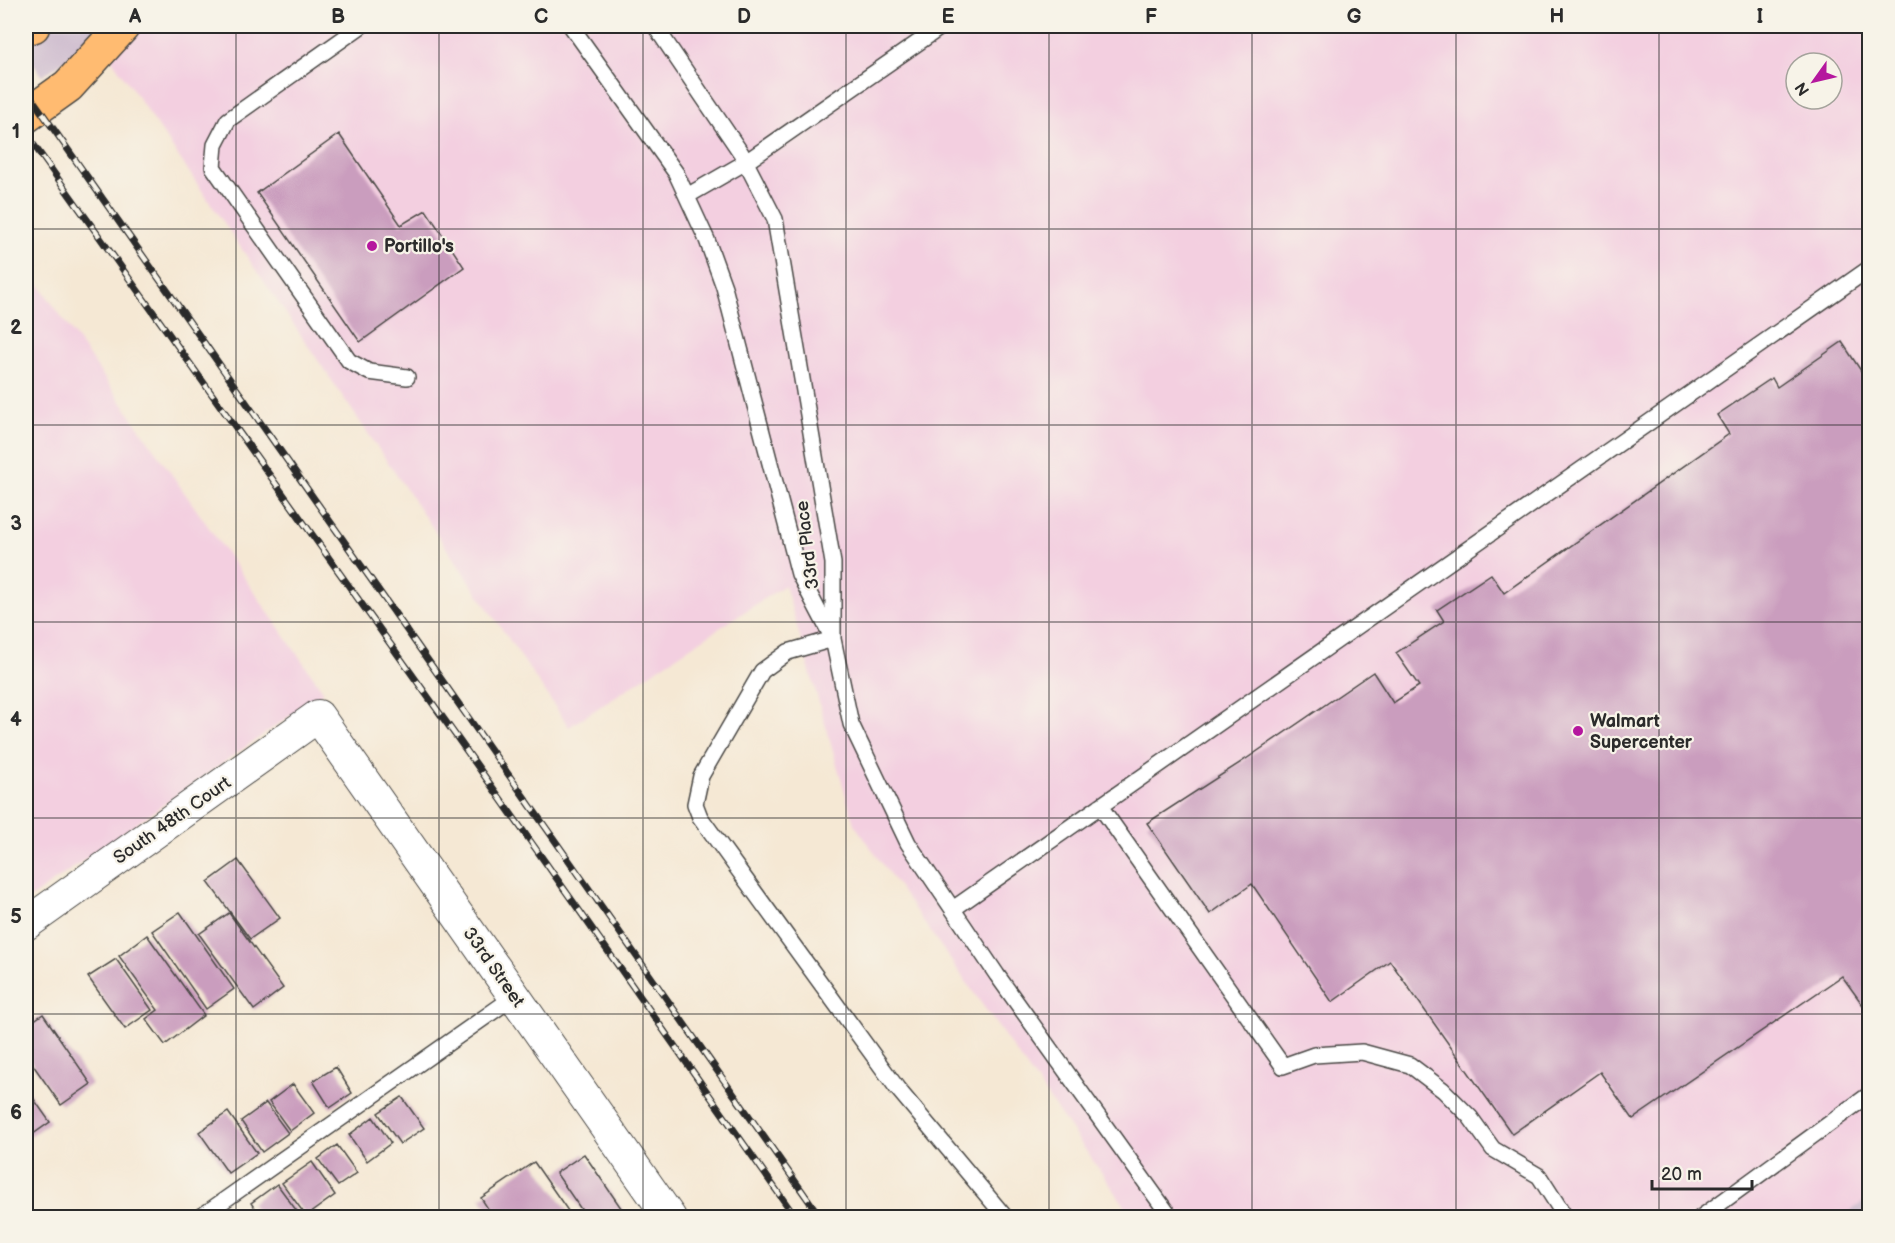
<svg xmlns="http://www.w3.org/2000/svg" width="1895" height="1243" font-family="'Balsamiq Sans',sans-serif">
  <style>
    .built { fill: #f3cfe0; fill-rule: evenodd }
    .industrial { fill: #cfbdcf }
    .building { fill: #ca9dbe }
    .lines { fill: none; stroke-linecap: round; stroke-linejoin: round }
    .service-casing { stroke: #494744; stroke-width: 18 }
    .minor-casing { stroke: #494744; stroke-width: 34 }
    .primary-casing { stroke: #494744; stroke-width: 36 }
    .service { stroke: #fff; stroke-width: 15 }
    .minor { stroke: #fff; stroke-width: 32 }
    .primary { stroke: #ffbb71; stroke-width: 33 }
    .rail-casing { stroke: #2b2b2b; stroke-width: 7 }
    .rail { stroke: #f7f3e8; stroke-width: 4.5; stroke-dasharray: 14; stroke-linecap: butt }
    .grid { fill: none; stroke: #2b2b2b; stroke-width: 1.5; stroke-opacity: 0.55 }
    .poi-dot { fill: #b5179e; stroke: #f7f3e8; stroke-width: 2 }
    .labels { text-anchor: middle; stroke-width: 4.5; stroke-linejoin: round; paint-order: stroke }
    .poi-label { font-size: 18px; font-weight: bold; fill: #2b2b2b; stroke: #f7f3e8; text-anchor: start }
    .street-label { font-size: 18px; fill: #2b2b2b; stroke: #f7f3e8 }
    .neatline { fill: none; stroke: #2b2b2b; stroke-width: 2 }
    .grid-label { font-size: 20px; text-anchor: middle; font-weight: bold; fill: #2b2b2b }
  </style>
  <rect width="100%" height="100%" fill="#f7f3e8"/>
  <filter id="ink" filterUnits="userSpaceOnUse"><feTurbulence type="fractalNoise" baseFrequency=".0167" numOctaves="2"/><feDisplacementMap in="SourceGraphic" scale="12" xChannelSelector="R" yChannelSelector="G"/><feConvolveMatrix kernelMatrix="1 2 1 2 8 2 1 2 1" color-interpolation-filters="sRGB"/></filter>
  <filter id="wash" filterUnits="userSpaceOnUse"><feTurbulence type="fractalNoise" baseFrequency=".008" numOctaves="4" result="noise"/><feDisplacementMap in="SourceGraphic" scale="24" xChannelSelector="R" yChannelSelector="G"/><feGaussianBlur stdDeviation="1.35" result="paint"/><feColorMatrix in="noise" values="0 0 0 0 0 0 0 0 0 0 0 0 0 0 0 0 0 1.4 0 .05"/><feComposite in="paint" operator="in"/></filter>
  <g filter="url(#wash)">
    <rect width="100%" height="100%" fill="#f5e8d4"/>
    <path class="built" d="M118,26H1869V1198L1842,1218L1133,1217L854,824L785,585L569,727L98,39ZM1796,63H1832V99H1796Z
      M26,266L324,692L26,901Z"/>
    <path class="industrial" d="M26,26H118L42,76L26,52Z
      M1869,1198V1217H1842Z"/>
    <g id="blocks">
      <path class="building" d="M339,134L401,225L426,210L464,267L360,342L257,193Z
        M1842,342L1863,374L1870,369V1015L1842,976L1633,1119L1600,1072L1512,1134L1390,961L1332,1002L1252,884L1210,914L1147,823L1246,759L1373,672L1393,703L1419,686L1396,653L1444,621L1437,610L1491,574L1504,593L1729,434L1717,415L1772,378L1777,387Z
        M238,860L280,918L250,939L208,882Z
        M180,912L234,989L206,1009L152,931Z
        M229,913L283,988L254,1010L199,934Z
        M147,935L204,1015L165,1045L146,1019L158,1010L119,956Z
        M116,959L152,1010L125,1029L88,977Z
        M43,1014L91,1084L61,1105L26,1055V1026Z
        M336,1067L352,1093L330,1108L313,1081Z
        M293,1084L314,1113L290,1131L269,1102Z
        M26,1088L50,1122L26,1139Z
        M402,1097L424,1128L400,1144L378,1113Z
        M266,1103L288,1133L262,1152L241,1121Z
        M228,1112L257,1153L228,1173L199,1132Z
        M373,1117L391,1143L367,1161L349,1135Z
        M337,1145L357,1173L338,1186L318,1159Z
        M584,1154L628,1218H587L556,1173Z
        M312,1162L335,1195L306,1216L282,1183Z
        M534,1162L573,1218H494L481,1198Z
        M277,1184L299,1214L293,1218H261L251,1203Z"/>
    </g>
  </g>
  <g filter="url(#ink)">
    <use href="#blocks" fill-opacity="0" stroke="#494744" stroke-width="1.5"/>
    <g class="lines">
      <g class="service-casing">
        <path id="service" d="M361,26L228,120L215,145L213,167L349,361L369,372L407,377
          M571,26L676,173L707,240L724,287L799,574L833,639V563L775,219L741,153L655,26
          M687,196L746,162L942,26
          M1100,806L1283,1066L1314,1055L1362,1052L1410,1065L1443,1090L1470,1117L1493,1149L1539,1176L1566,1218
          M953,909L1870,268
          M199,1218L515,996
          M1006,1218L897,1088L700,817L695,804L701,776L762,671L788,652L833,639L851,724L908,843L997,975L1171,1218
          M1700,1218L1870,1094"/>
      </g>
      <g class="minor-casing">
        <path id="minor" d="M26,924L318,716L670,1218"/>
      </g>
      <g class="primary-casing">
        <path id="primary" d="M26,28L33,26
          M26,116L68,86L123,26"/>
      </g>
      <use href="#service" class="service"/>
      <use href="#minor" class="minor"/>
      <use href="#primary" class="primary"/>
      <g class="rail-casing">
        <path id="rail" d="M26,90L821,1218
          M26,134L476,764L796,1218"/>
      </g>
      <use href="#rail" class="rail"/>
    </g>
  </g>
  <path class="grid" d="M236,26V1218M439,26V1218M643,26V1218M846,26V1218M1049,26V1218M1252,26V1218M1456,26V1218M1659,26V1218M26,229H1870M26,425H1870M26,622H1870M26,818H1870M26,1014H1870"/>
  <g class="poi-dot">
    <circle cx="372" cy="246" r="6"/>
    <circle cx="1578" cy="731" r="6"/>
  </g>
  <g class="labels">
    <g class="poi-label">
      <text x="384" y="252">Portillo's</text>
      <text x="1590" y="727">Walmart<tspan x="1590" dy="21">Supercenter</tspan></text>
    </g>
    <g class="street-label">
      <text transform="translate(807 545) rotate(-97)" y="6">33rd Place</text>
      <text transform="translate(172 820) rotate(-35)" y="6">South 48th Court</text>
      <text transform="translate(494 967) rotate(55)" y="6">33rd Street</text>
    </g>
  </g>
  <rect width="1895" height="1243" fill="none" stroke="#f7f3e8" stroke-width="66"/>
  <g transform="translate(1814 81) rotate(236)"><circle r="28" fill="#f7f3e8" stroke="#a5a39c" stroke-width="1.5"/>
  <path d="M0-4.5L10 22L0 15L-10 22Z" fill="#b5179e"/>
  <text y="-9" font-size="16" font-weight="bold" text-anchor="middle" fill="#2b2b2b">N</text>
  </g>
  <path d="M1652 1180v9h100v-9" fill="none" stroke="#2b2b2b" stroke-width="3"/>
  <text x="1661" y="1180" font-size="18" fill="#2b2b2b" stroke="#f7f3e8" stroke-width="4.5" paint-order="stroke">20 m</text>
  <rect x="33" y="33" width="1829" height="1177" class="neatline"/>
  <g class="grid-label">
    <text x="135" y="23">A</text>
    <text x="338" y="23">B</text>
    <text x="541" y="23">C</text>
    <text x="744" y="23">D</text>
    <text x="948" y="23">E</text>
    <text x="1151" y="23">F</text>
    <text x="1354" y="23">G</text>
    <text x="1557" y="23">H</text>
    <text x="1760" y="23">I</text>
    <text x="16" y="138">1</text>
    <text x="16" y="334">2</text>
    <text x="16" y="530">3</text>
    <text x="16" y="726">4</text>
    <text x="16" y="923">5</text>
    <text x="16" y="1119">6</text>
  </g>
</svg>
